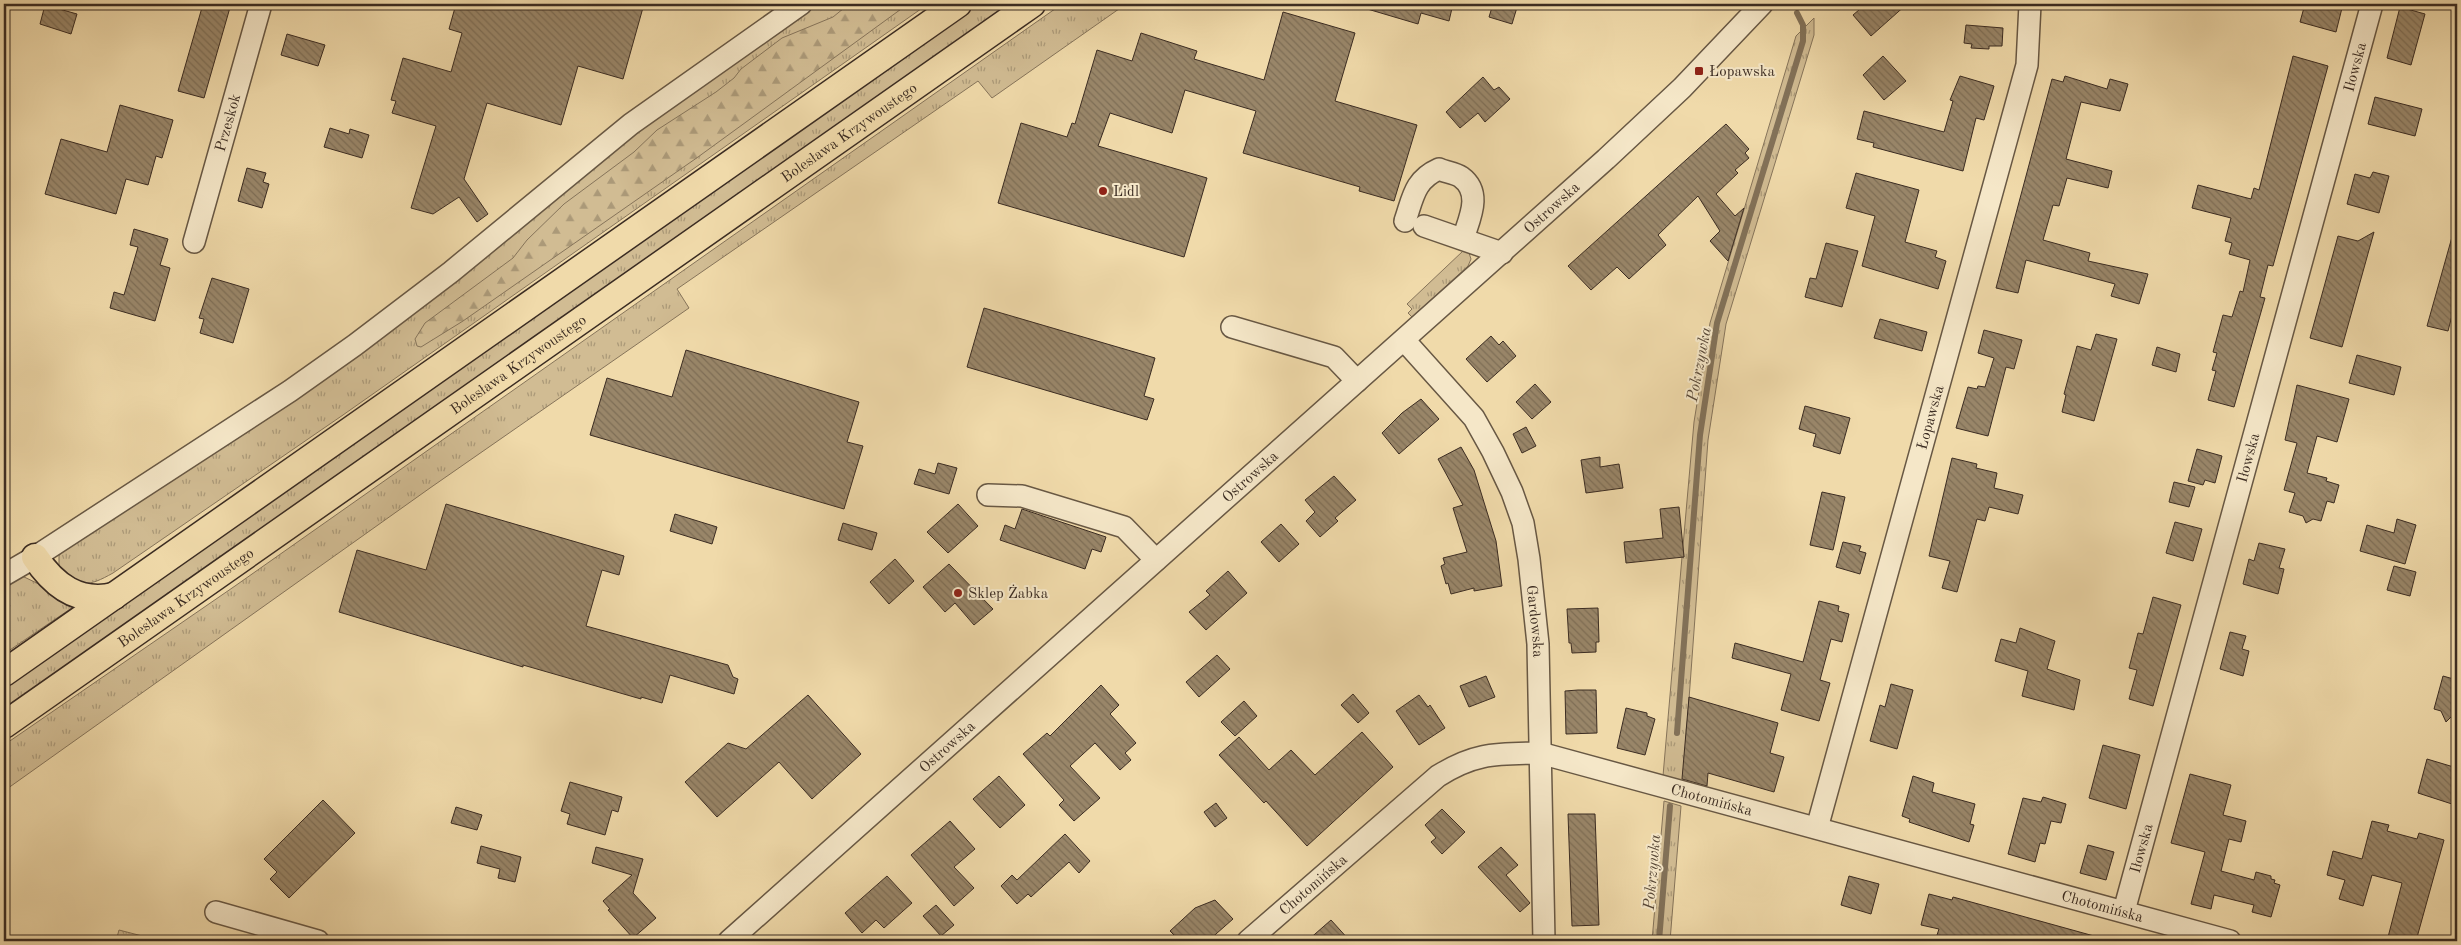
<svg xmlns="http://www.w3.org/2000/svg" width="2461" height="945" font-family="'Old Standard TT',serif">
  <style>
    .grass { fill: url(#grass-tufts); stroke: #86745a }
    .forest { fill: url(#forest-firs); stroke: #86745a }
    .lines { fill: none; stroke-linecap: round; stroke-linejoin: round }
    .stream { stroke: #827158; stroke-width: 6 }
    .building { fill: url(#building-back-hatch); stroke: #3b2c22 }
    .minor-casing { stroke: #685844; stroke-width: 24 }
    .major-casing { stroke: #3b2c22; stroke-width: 29 }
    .minor { stroke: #f5e7c8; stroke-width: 21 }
    .major { stroke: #f0daaa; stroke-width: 26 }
    .poi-dot { fill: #8f2418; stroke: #f5e7c8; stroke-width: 2 }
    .labels { text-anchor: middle; stroke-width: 4; stroke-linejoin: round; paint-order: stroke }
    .street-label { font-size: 15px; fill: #3b2c22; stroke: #f5e7c8 }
    .poi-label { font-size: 15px; fill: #3b2c22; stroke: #f5e7c8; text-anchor: start }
    .water-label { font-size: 16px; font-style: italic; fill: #594938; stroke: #f5e7c8 }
  </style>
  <defs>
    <pattern id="grass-tufts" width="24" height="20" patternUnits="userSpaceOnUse" patternTransform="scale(1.25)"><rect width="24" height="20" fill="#d1bc93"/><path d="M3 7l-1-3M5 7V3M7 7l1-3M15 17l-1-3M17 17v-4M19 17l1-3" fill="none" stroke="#ab9978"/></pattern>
    <pattern id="forest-firs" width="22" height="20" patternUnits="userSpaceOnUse" patternTransform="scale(1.25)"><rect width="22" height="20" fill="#d1bc93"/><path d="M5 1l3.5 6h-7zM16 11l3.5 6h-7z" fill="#ab9978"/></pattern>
    <pattern id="building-back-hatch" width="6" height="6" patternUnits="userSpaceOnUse" patternTransform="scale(1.25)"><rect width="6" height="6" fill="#998669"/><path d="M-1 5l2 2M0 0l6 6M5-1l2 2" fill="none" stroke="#7e6e56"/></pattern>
  </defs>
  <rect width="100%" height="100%" fill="#f0daaa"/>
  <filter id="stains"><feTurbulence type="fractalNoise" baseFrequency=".004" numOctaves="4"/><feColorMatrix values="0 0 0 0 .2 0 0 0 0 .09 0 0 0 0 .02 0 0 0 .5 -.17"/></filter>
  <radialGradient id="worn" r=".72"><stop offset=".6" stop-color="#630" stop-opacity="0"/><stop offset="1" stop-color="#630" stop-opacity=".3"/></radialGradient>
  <path class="grass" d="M816,4H928L343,415L113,573C88,587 80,588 59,568V556L62,550L330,376L617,146Z
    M979,4H1012L4,711V688Z
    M1062,4H1126L992,98L978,81L677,289L689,308L430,488L4,791V745L235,586Z
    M1814,18V35L1726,324L1708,440L1683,781L1663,776L1682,557H1684L1683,546L1694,422L1710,323L1796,36Z
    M1463,251L1469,253L1471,259L1468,266L1412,317L1408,313L1412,309L1407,304Z
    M22,576L79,603L4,654V583Z
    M1664,801L1681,806L1670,941H1652Z
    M119,930L150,938L149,941L124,939L123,941H116Z"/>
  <path class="forest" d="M849,4H908L698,157L463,321L421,347L417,346L415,339L425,323L513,258L527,240L564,204L634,152L657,130L716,92L734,78L741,69L782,38L833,17Z"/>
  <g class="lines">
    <path class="stream" d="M1677,733L1700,435L1717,323L1803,41V25L1797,13
      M1659,941L1670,806"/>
  </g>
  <path class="building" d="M203,4H231L204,98L178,91Z
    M456,4H644L623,79L578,66L561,125L487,103L464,179L488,214L477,222L459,197L433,214L411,208L436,126L392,113L396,101L391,100L403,58L451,72L462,33L449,29Z
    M1364,4H1453L1449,21L1421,13L1418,24L1364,8Z
    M1493,4H1518L1512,24L1489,17Z
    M1866,4H1907L1871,36L1853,15Z
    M2305,4H2343L2336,32L2300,22Z
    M45,5L77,14L71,34L40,24Z
    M2400,7L2425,14L2411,65L2387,58Z
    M1283,12L1355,33L1335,101L1417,125L1394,201L1359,191L1360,187L1243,153L1256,111L1185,90L1172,133L1110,113L1098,146L1207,178L1184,257L998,203L1021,123L1067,137L1072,123L1075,124L1097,50L1132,61L1141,33L1197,51L1194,59L1264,80Z
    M1966,25L2003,28L2002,46H1989V49L1971,48L1972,44L1964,43Z
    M287,34L325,45L318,66L281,55Z
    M1883,56L1906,81L1884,100L1863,75Z
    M2293,56L2328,66L2273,266L2268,265L2260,297L2265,298L2234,407L2208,400L2216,371L2212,370L2217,353L2213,352L2223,315L2232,317L2240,291L2243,292L2250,260L2229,254L2232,243L2225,241L2231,218L2192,208L2198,185L2251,199L2254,188L2259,190Z
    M1960,76L1994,86L1984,120L1976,118L1963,171L1873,147L1874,143L1857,139L1864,111L1944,132L1953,101L1950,100Z
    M2065,76L2107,89L2110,79L2128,84L2120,111L2081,102L2066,159L2112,171L2108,188L2067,178L2059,206L2053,205L2043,240L2090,253L2088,261L2148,274L2139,304L2111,296L2115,284L2026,260L2018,293L1996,288L2052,79L2063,82Z
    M1483,77L1494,90L1499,87L1510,99L1485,122L1478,113L1460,128L1446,112Z
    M2375,97L2422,109L2415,136L2368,124Z
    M120,105L173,120L162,158L156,156L148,185L126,179L116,214L45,194L61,139L107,152Z
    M1726,124L1749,149L1745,153L1749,158L1735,170L1738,173L1716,194L1735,216L1744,208L1728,261L1710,241L1720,231L1698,196L1658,235L1666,245L1629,279L1617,267L1591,290L1568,266Z
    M330,128L349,134L350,129L369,135L362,158L324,147Z
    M247,168L266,173L263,182L269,184L262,208L238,201Z
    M2373,172L2389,176L2379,213L2347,204L2355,174L2370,178Z
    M1856,173L1919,190L1905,242L1937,251L1935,257L1946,261L1938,289L1862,266L1875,216L1846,208Z
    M134,229L168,239L160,265L170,268L155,321L110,308L114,292L124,295L138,247L130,245Z
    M2374,232L2342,347L2310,338L2338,236L2358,241Z
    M2452,237H2457V296L2448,331L2427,326Z
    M1826,243L1858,251L1842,307L1805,297L1810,278L1816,279Z
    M212,278L249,289L233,343L200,333L204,319L199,318Z
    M984,308L1155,358L1144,396L1154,399L1147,420L967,367Z
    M1880,319L1927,332L1922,351L1874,338Z
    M1984,330L2022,340L2014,369L2006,367L1988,436L1956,428L1968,387L1977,389L1978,386L1985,387L1994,358L1978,353Z
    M2096,334L2117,339L2094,421L2062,412L2066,395L2064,394L2077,346L2091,350Z
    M1491,336L1499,345L1503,341L1516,356L1487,382L1466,359Z
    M2157,347L2180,354L2176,372L2152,365Z
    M686,350L859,402L847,442L863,446L844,509L590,435L607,378L672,397Z
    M2357,355L2401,367L2394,395L2349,383Z
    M1535,384L1551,402L1532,419L1516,402Z
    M2297,385L2349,399L2337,442L2317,436L2307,473L2327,478L2326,481L2339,485L2334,503L2327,501L2321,521L2313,519L2306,523L2303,516L2289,512L2295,493L2284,490L2297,443L2285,440Z
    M1421,399L1439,419L1399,454L1382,433L1402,413Z
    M1805,406L1850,418L1840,454L1813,446L1816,434L1799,429Z
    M1526,427L1536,446L1522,453L1513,434Z
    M1461,447L1474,470L1496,541L1502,586L1474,591V588L1451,594L1448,583L1446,584L1441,566L1445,564L1443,558L1467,552L1453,508L1463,505L1438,459Z
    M2197,449L2222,456L2215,483L2205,480L2203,485L2188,481Z
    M1600,457V467L1619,464L1623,488L1586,493L1581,460Z
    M1952,458L1977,464L1976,468L1997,473L1994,488L2023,495L2018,514L1989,507L1985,521L1977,519L1957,592L1942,588L1950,561L1929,556Z
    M938,463L957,468L949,494L914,484L919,469L935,474Z
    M1334,476L1356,500L1335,518L1338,521L1320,537L1306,521L1315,512L1305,500Z
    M2174,482L2195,487L2189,507L2169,502Z
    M1822,492L1845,497L1833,550L1810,545Z
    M446,504L624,556L619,575L602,570L586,626L728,665L733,677L738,679L734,694L670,675L662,703L641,697V699L523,665V667L339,612L357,550L426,570Z
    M958,504L978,526L948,553L927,532Z
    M1679,507L1684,557L1626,563L1624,542L1663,538L1660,509Z
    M1022,509L1106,537L1101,552L1092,549L1085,569L1000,540L1005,525L1015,529Z
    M675,514L717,527L712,544L670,531Z
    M2397,519L2416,525L2405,564L2360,551L2367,525L2394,533Z
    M2175,522L2202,529L2193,561L2166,553Z
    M843,523L877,533L872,550L838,540Z
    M1281,524L1299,544L1279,562L1261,542Z
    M1843,542L1861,546L1859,551L1866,553L1860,574L1836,567Z
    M2259,543L2285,549L2279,568L2284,569L2278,594L2243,584L2249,559L2254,561Z
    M895,559L914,581L889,604L870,582Z
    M949,564L993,609L974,625L955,603L945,612L923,587Z
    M2394,566L2416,572L2410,596L2387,590Z
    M1228,571L1247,593L1206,630L1189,612L1210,595L1206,591Z
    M2153,597L2181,605L2153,706L2129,699L2137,670L2129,668L2138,633L2143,634Z
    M1819,601L1839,606L1838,611L1849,614L1842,642L1831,639L1820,680L1830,683L1819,721L1781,710L1791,674L1732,658L1735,643L1803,662Z
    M1598,608L1599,642H1596V652L1572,653L1571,643H1569L1567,609Z
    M2020,628L2055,641L2047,669L2080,680L2074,710L2022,696L2028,671L1995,661L2001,639L2016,643Z
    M2230,632L2246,636L2242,649L2249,651L2243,676L2220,669Z
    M1217,655L1230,669L1199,697L1186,682Z
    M1486,676L1495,697L1469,707L1460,686Z
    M2443,676L2457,680V711L2446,722L2441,711L2434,709Z
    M1891,684L1913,690L1897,749L1870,741L1880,705L1885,707Z
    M1101,685L1119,705L1110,714L1136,743L1125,753L1131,760L1120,770L1095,743L1070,766L1100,798L1074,821L1059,805L1064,800L1023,754L1047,733L1050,736Z
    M1578,690H1596L1597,733L1566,734L1565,691Z
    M1353,694L1369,713L1358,723L1341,705Z
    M808,695L861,754L812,799L779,762L717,817L685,782L728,743L746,749Z
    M1419,695L1428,707L1430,705L1445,728L1419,745L1396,711Z
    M1689,697L1778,723L1770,753L1784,757L1774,792L1708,773L1707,786L1682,779Z
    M1244,701L1257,716L1235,736L1221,722Z
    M1626,708L1647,713V716L1655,719L1645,755L1617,748Z
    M1362,732L1393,767L1307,846L1266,801L1264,803L1219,755L1239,737L1269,770L1291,750L1315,775Z
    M2103,745L2140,755L2126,809L2089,798Z
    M2427,759L2457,768V784L2452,804L2418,793Z
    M2190,774L2231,785L2223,815L2246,821L2241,842L2229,839L2221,871L2254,880L2256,872L2271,876V879L2275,880L2274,883L2280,885L2271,917L2252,912L2254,905L2214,895L2211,909L2191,904L2205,852L2171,843Z
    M999,776L1025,805L1000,828L973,799Z
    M1913,776L1934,783L1932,792L1975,804L1970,824L1974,825L1969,842L1909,822L1910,819L1902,816Z
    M570,782L622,797L618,812L612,810L605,835L567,824L570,814L561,811Z
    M2043,797L2066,804L2061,823L2051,821L2045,844L2040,843L2035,862L2008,854L2023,798L2041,802Z
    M323,800L355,833L289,898L270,879L277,872L264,859Z
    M1216,803L1227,818L1215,827L1204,812Z
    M456,807L482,815L477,830L451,823Z
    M1442,809L1465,832L1442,854L1431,842L1436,838L1425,825Z
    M1568,814H1595L1599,925L1572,926Z
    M950,821L975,849L954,867L974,888L954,906L911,855Z
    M2372,821L2389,825L2387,831L2417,839L2419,833L2444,840L2416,941H2387L2402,883L2372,875L2363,906L2339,899L2345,880L2327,875L2333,851L2362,859Z
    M1065,834L1090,861L1079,873L1069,862L1031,897L1028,894L1017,904L1001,886L1012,875L1017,880Z
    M2088,845L2114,852L2106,880L2080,873Z
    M481,846L521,857L515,882L498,878L500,869L477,863Z
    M596,847L643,859L633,893L656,918L633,938L608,910L610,909L603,901L632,875L592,863Z
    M1501,847L1518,865L1506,875L1530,903L1520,912L1478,867Z
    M887,876L912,903L884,928L876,920L862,933L845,913Z
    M1849,876L1879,884L1871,914L1841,905Z
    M1929,894L1952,900L1953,897L2094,936L2093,941H1935L1939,929L1921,925Z
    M1215,900L1233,919L1208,941H1180L1170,931L1195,908Z
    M936,905L954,925L941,936L923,916Z
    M1331,920L1350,941H1307Z"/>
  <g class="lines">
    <g class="minor-casing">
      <g id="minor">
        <path d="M1405,221C1413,198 1414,180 1439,169C1445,172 1455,173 1461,177C1483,193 1469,219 1463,239"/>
        <path d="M1424,226L1502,253"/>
        <path id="s1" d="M194,242L261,4"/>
        <path d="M1232,327L1334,357L1357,381"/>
        <path id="s2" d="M1404,340L1474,418L1493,452L1512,492L1523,523L1529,559L1538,644L1544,941"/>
        <path d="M988,495L1022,496L1124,527L1156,560"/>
        <path d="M4,575L35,557L290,391L355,345L451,272L631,124L801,4"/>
        <path id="s3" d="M1817,828L2027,65L2030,4"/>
        <path id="s4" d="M2124,911L2372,4"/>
        <path d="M216,912L318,941"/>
        <path id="s5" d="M729,941L1606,159L1682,88L1762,4"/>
        <path id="s6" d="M1248,941L1438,776C1476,752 1497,754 1540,753L2230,941"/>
      </g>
    </g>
    <g class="major-casing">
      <g id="major">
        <path d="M35,557C54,586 79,604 114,596"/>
        <path d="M4,673L958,4"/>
        <path id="s7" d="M4,725L1032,4"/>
      </g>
    </g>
    <use href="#minor" class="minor"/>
    <use href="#major" class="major"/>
  </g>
  <g class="poi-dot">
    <rect x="1694" y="66" width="10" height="10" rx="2.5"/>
    <circle cx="1103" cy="191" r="5"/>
    <circle cx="958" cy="593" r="5"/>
  </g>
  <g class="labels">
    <g class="street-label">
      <text dy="5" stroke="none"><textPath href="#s4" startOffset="875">Iłowska</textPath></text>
      <text dy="5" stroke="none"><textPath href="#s1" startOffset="124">Przeskok</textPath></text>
      <text dy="5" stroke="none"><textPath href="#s7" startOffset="1032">Bolesława Krzywoustego</textPath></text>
      <text dy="5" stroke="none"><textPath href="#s5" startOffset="1102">Ostrowska</textPath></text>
      <text dy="5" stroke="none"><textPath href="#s7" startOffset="628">Bolesława Krzywoustego</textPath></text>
      <text dy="5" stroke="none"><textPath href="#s3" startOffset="426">Łopawska</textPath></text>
      <text dy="5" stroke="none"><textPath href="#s4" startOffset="470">Iłowska</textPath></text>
      <text dy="5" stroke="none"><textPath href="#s5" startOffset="698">Ostrowska</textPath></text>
      <text dy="5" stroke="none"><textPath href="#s7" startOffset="222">Bolesława Krzywoustego</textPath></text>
      <text dy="5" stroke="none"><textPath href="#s2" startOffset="320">Gardowska</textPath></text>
      <text dy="5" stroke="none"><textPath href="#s5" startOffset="292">Ostrowska</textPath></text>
      <text dy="5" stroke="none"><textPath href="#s6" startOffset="536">Chotomińska</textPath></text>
      <text dy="5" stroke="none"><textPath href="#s4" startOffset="65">Iłowska</textPath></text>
      <text dy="5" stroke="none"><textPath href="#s6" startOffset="86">Chotomińska</textPath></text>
      <text dy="5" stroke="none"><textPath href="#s6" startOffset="941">Chotomińska</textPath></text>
    </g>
    <g class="poi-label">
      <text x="1709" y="76">Łopawska</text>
      <text x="1113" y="196">Lidl</text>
      <text x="968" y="598">Sklep Żabka</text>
    </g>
    <g class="water-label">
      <text transform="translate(1698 364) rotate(-79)" y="6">Pokrzywka</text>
      <text transform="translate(1651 872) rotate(-85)" y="6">Pokrzywka</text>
    </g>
  </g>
  <rect width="2461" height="945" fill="none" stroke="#f0daaa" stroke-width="20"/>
  <rect x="5" y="5" width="2451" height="935" fill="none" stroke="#3b2c22" stroke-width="2.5"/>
  <rect x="10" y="10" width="2441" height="925" fill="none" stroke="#3b2c22"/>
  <rect width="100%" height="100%" filter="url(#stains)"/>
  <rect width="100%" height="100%" fill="url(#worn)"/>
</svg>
